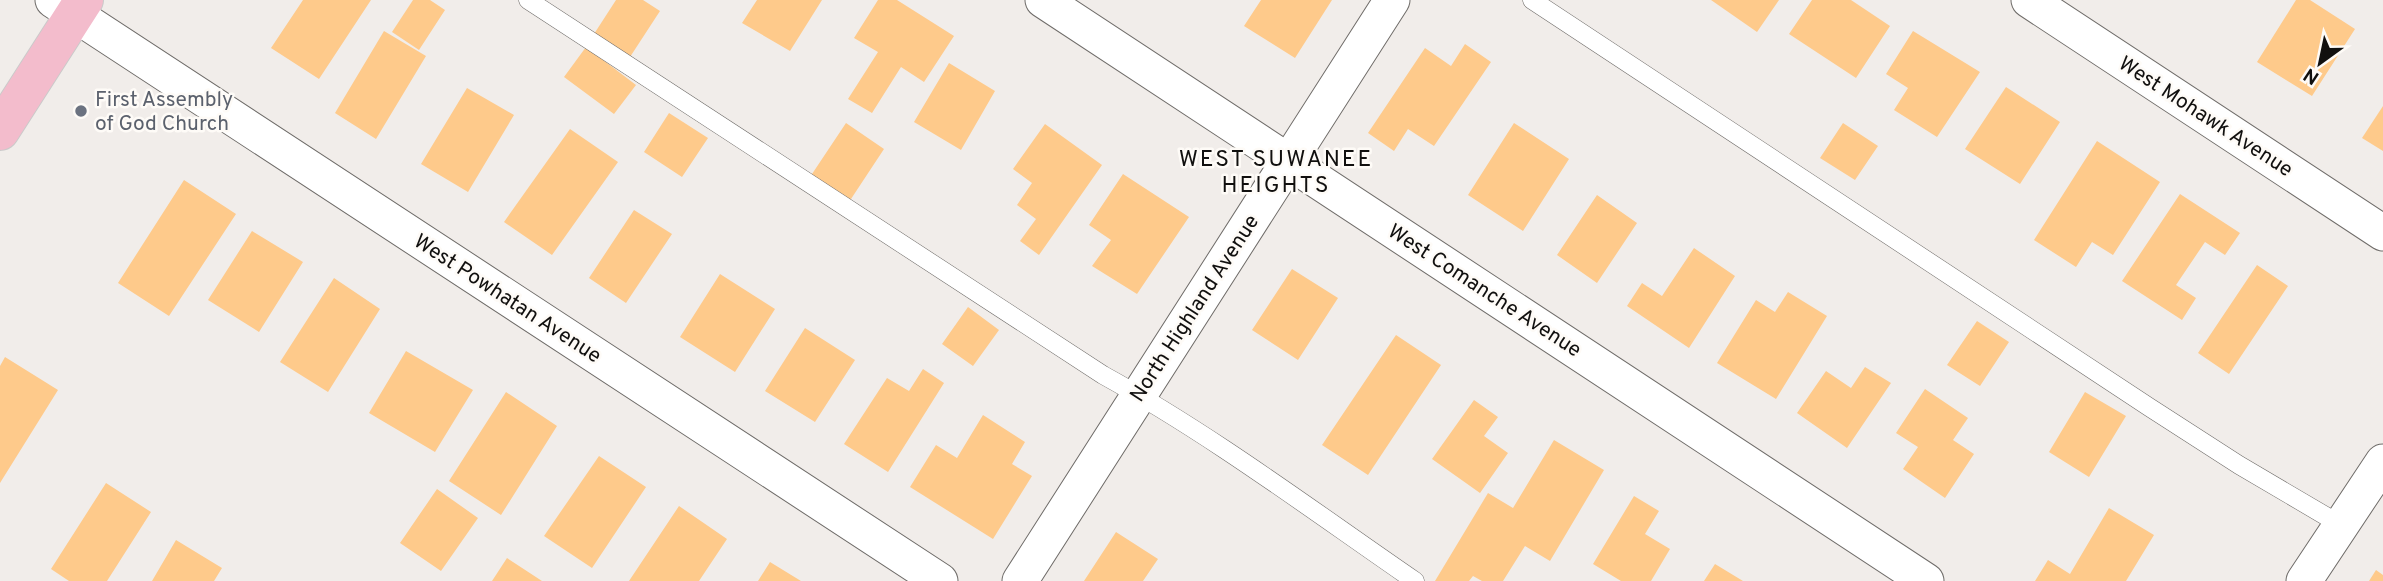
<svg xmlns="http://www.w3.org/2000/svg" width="2383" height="581" font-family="Overpass,sans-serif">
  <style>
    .building { fill: #feca8b }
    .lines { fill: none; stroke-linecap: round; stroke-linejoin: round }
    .service-casing { stroke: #6f6c69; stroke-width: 19 }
    .minor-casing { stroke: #6f6c69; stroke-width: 37 }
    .primary-casing { stroke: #cbcaca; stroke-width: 40 }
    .service { stroke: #fff; stroke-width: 18 }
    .minor { stroke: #fff; stroke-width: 35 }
    .primary { stroke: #f3bccc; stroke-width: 38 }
    .worship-dot { fill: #6b7280; stroke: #fefbf7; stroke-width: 2.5 }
    .labels { text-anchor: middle; stroke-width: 5; stroke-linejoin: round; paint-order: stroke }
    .worship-label { font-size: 21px; fill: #5b616d; stroke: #fefbf7; text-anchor: start }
    .street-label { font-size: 21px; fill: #11100f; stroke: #fefbf7 }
    .neighbourhood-label { font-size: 23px; letter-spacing: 2px; fill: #11100f; stroke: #fefbf7 }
  </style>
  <rect width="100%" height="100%" fill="#f1edea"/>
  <path class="building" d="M303,0H371L319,79L271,48Z
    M413,0H430L445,10L419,50L392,32Z
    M616,0H643L660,11L630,57L594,34Z
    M757,0H822L790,51L742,23Z
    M878,0H897L954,36L924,82L901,67L872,113L848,99L878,52L854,38Z
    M1261,0H1332L1295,58L1244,26Z
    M1711,0H1779L1757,32Z
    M1812,0H1851L1890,26L1856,78L1789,34Z
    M2296,0H2310L2355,29L2312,96L2257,62Z
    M384,31L426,56L376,139L335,113Z
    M1913,31L1980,72L1937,137L1894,110L1908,88L1886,74Z
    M1465,44L1491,62L1434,146L1408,129L1394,151L1368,133L1425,48L1451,66Z
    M586,47L636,85L614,114L564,77Z
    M949,63L995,91L961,150L914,122Z
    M2006,87L2060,122L2020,184L1965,149Z
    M467,88L514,115L468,192L421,164Z
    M2383,106V151L2362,138Z
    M669,113L708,138L682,177L644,152Z
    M846,123L884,149L849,202L810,177Z
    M1514,123L1569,159L1523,231L1468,195Z
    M1843,123L1878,146L1855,180L1820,158Z
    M1045,124L1102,165L1039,255L1020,241L1036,219L1017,205L1032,183L1013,169Z
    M570,129L618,162L552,255L504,222Z
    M2097,141L2160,182L2113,255L2092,242L2076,267L2034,240Z
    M1123,174L1189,217L1137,294L1092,266L1111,240L1089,225Z
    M184,180L236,214L169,316L118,283Z
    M2180,194L2240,233L2225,255L2205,242L2176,285L2196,298L2182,320L2122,281Z
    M1597,195L1637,223L1597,283L1557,255Z
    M634,210L672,234L626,303L589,278Z
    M252,231L303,262L259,332L208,300Z
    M1694,248L1735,276L1689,348L1627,306L1642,283L1662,296Z
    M2257,265L2288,286L2229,374L2198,353Z
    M1292,269L1338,298L1298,360L1252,330Z
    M720,274L775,309L735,372L680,337Z
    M334,278L380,309L328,392L280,362Z
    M1788,292L1827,316L1776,399L1717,363L1756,300L1775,312Z
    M968,307L999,330L973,366L942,344Z
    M1977,321L2009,342L1980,386L1947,365Z
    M805,328L855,360L815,422L765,391Z
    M1396,335L1441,365L1368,475L1322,445Z
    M406,351L473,390L435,452L369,413Z
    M5,357L58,390L0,483V366Z
    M1865,367L1891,383L1847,448L1797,413L1826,371L1851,388Z
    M923,369L944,383L888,472L844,444L887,378L909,391Z
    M1925,389L1968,418L1953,440L1974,454L1945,498L1903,469L1918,447L1896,433Z
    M506,392L557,426L501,515L449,481Z
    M2085,392L2126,416L2089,477L2049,452Z
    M1474,400L1498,417L1484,436L1508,453L1480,493L1432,459Z
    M983,415L1025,442L1012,464L1032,476L993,539L910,487L936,445L957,458Z
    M1554,440L1604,470L1550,561L1525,546L1503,581H1482L1473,576L1469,581H1435L1488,493L1513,508Z
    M599,456L646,487L592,568L544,536Z
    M106,483L151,512L107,581H69L51,569Z
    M437,489L478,518L441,571L400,543Z
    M1634,496L1659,511L1645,534L1670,549L1651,581H1621L1593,564Z
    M679,506L727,539L699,581H629Z
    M2109,508L2154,535L2126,581H2035L2048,560L2070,574Z
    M1116,532L1158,559L1143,581H1084Z
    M176,540L222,568L214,581H152Z
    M507,558L542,581H492Z
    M770,562L801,581H758Z
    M1715,564L1743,581H1704Z
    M2376,570L2383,575V581H2369Z"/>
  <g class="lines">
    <g class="service-casing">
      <path id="service" d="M528,0L1103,375C1212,435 1313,511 1415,581
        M1532,0L2149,407L2239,465L2341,525"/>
    </g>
    <g class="minor-casing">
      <path id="minor" d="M53,0L940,581
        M1043,0L1926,581
        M2029,0L2383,233
        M1020,581L1392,0
        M2304,581L2383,462"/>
    </g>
    <g class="primary-casing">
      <path id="primary" d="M0,131L84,0"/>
    </g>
    <use href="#service" class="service"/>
    <use href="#minor" class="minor"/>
    <use href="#primary" class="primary"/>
  </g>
  <circle class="worship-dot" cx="81" cy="111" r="7"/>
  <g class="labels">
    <g class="worship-label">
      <text x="95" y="106">First Assembly<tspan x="95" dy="24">of God Church</tspan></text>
    </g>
    <g class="street-label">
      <text transform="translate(2206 116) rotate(33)" y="7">West Mohawk Avenue</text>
      <text transform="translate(1485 290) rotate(33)" y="7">West Comanche Avenue</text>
      <text transform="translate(508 298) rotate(33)" y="7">West Powhatan Avenue</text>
      <text transform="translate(1194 308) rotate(-57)" y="7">North Highland Avenue</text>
    </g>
    <g class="neighbourhood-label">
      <text x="1276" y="166">WEST SUWANEE<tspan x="1276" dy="26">HEIGHTS</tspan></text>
    </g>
  </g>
  <g transform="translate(2320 63) rotate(213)" stroke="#fefbf7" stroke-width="5" paint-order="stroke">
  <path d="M0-5L12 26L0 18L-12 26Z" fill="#11100f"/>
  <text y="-10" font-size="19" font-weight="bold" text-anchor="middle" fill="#11100f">N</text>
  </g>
</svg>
